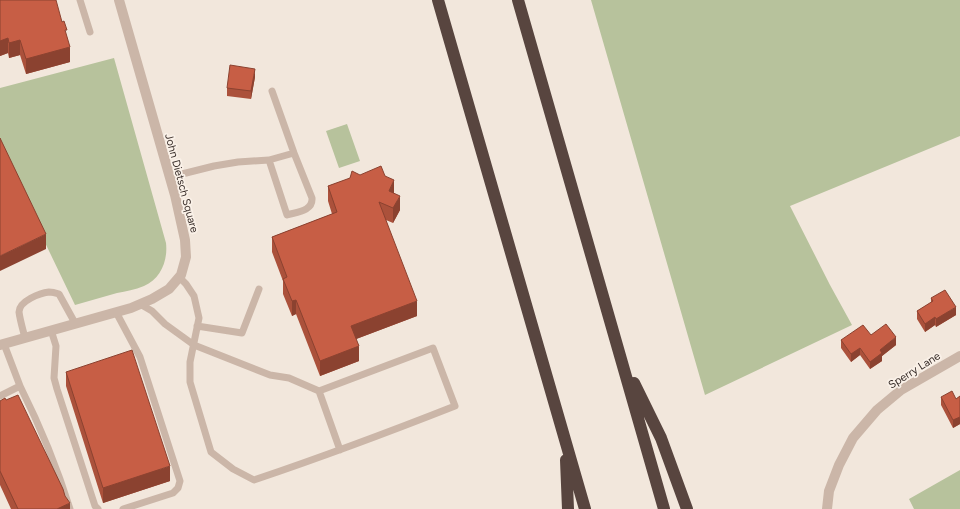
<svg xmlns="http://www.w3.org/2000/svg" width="960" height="509" font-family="Figtree,sans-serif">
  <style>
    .green { fill: #b7c29c }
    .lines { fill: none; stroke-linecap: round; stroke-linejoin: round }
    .service { stroke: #cbb6a8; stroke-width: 7 }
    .minor { stroke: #cbb6a8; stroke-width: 10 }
    .motorway { stroke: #58453f; stroke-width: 12 }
    .wall { fill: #ab513b }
    .shaded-wall { fill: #8b4230 }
    .building { fill: #c75e45; stroke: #8b4230 }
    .labels { text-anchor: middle; stroke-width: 3.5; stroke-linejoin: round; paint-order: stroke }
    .street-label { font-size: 11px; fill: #372c28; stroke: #faf1e8 }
  </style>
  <rect width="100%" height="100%" fill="#f2e7dc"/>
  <path class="green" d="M591,0H960V136L790,206L830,285L852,325L705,395Z
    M114,58L166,243C168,260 161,279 144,286C135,290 126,291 117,293C103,297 89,301 75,305L0,149V88Z
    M347,124L360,161L339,168L326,131Z
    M960,470V509H914L909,499Z"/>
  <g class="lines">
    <path class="service" d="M80,0L90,32
      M269,160L294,153
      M170,177L214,166L238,162L269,160L287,215C297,212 313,211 312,198L294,153L272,91
      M140,304L152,311L165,324L194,345L270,375L289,378L319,391L433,348L455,406C389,432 322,457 254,480L233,469L211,452L190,382V362L199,318L194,296L186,284L179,277
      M116,312L140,357L180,481L178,488L173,493L123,509
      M197,326L242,333L259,289
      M51,330L56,346L54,378L57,389L95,506L98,509
      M25,338C23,330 20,320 19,312C19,301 40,293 49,292C52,292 56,293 59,294L75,323
      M20,386C40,426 57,467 70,509
      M319,391L340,450
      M0,396L20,386L4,344"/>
    <path class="minor" d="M0,345L131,308L152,299L169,289L181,275L186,257L185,240L175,195L119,0
      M827,509L829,491L839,465L853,438L877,410L901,390L960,356"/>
    <path class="motorway" d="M438,0L585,509
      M518,0L664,509
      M634,383L661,438L687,509
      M566,460L568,509"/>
  </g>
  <path class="wall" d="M0,0L67,37L70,62L26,74L20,55L9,58L8,53L0,56Z
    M255,77L251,99L227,96V88Z
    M360,175L385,176L394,193L400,210L393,223L386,220L417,316L356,339L359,361L320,376L296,314L292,316L283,294V281L272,252V237L332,214L328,201V186Z
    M931,298L956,315L936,327L935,325L925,332L917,319V311L931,303Z
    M871,335L896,345L882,356V361L870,369L860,355L851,362L841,348V340Z
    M66,372L170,481L103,503L66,386Z
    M960,396V424L953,428L941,405V397L956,399Z
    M0,401L70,509H11L0,485Z"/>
  <path class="shaded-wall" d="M8,38V53L0,56V41Z
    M20,40V55L9,58V43Z
    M70,47V62L26,74V59Z
    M255,69V77L251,99V91Z
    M394,180V195L389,191Z
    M400,196V210L393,223V208Z
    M46,234V249L0,271V256Z
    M296,300V314L292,316V301Z
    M417,301V316L351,341V326Z
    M956,307V315L936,327V319Z
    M935,317V325L925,332V324Z
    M896,337V345L882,356V361L870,369V362L880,350Z
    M359,346V361L320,376V361Z
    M860,348V355L851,362V354Z
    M960,417V424L953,428V420Z
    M170,466V481L103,503V488Z
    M70,503V509H57Z"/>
  <path class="building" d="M0,0H56L62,22L64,21L67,30H65L70,47L26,59L20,40L9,43L8,38L0,41Z
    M230,65L255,69L251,91L227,88Z
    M0,138L46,234L0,256Z
    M381,166L385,176L394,180L389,191L400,196L393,208L379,202L417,301L351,326L359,346L320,361L296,300L292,301L283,279L287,277L272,237L337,212L328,186L350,178L352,171L360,175Z
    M945,290L956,307L936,319L935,317L925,324L917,311L933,301L931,298Z
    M886,324L896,337L880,350L882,353L870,362L860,348L851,354L841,340L863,325L871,335Z
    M132,350L170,466L103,488L66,372Z
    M952,391L956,399L960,396V417L953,420L941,397Z
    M18,395L63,489L65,496L70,503L57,509H18L0,471V401L5,398L6,400Z"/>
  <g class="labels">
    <g class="street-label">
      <text transform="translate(182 183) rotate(75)" y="4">John Dietsch Square</text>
      <text transform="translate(914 370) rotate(-32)" y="4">Sperry Lane</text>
    </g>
  </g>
</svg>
